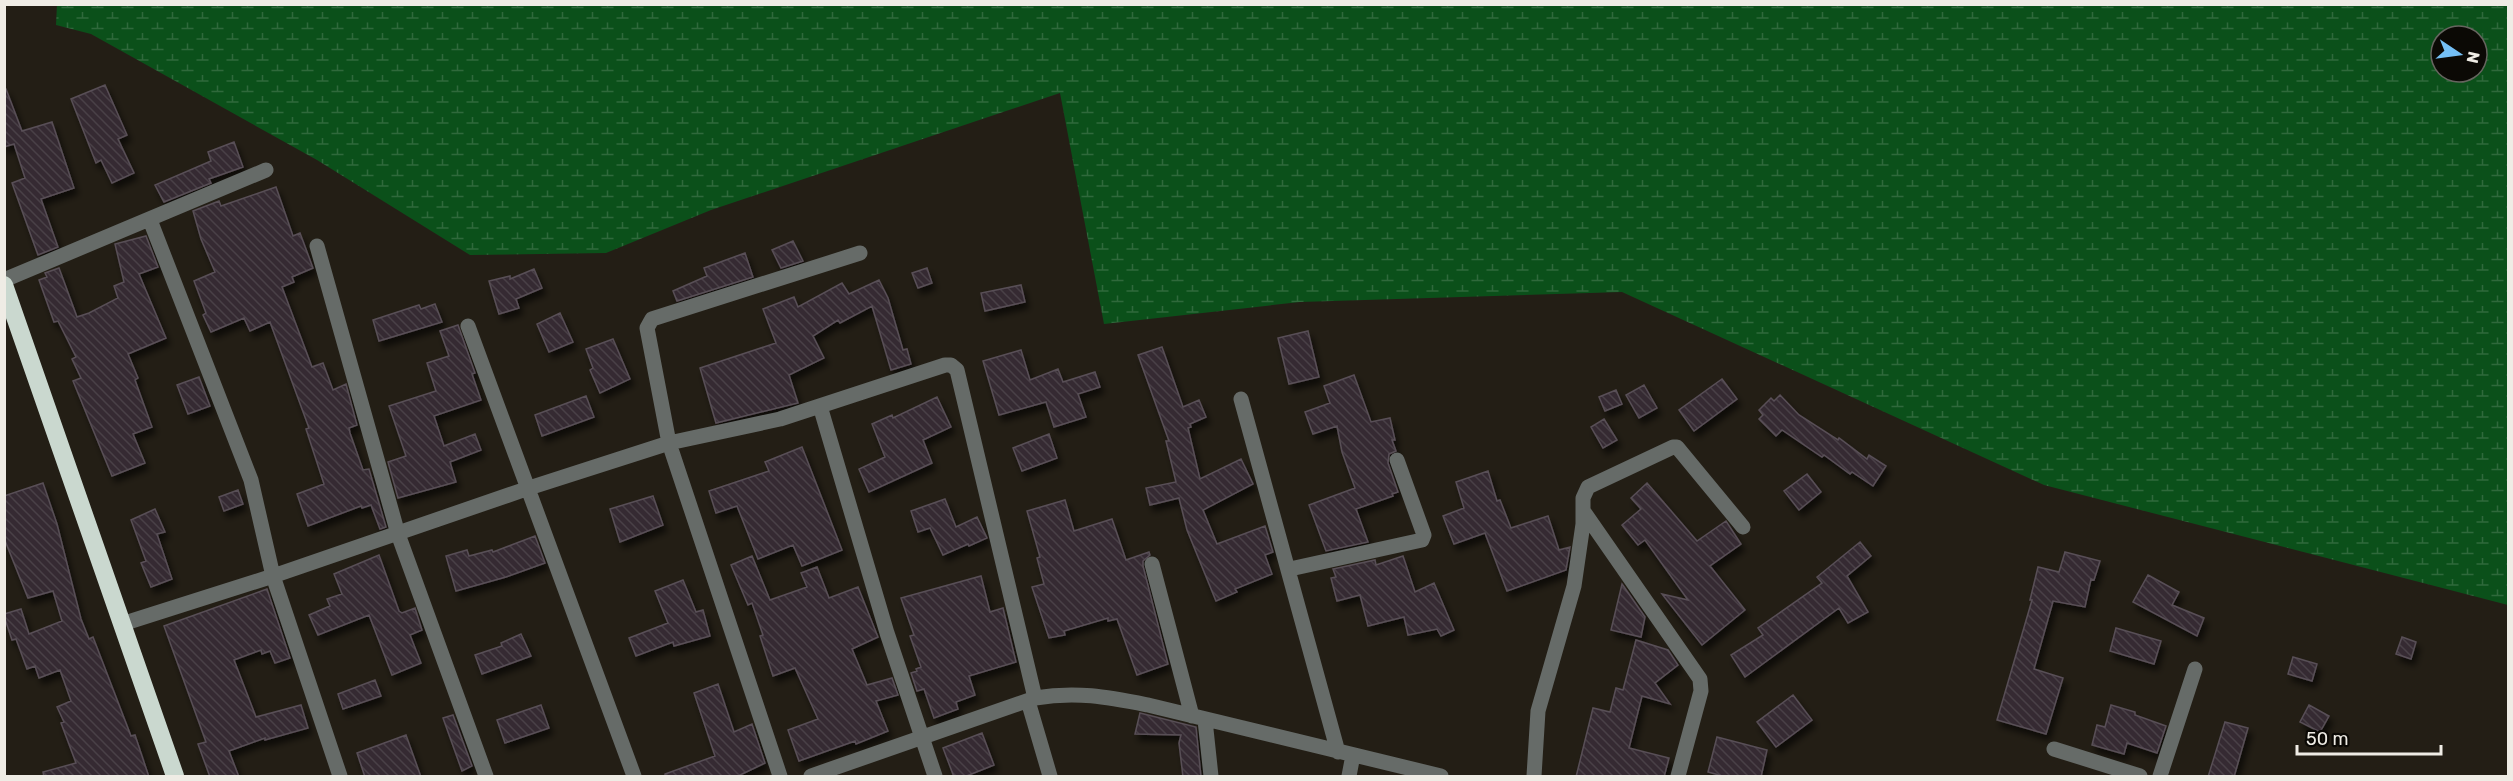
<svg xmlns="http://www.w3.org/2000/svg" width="2513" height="781" font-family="Rubik,sans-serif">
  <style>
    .wetland { fill: url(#wetland-marsh); fill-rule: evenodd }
    .building { fill: url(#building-back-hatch); stroke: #594f57; stroke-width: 1.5; filter: url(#shadow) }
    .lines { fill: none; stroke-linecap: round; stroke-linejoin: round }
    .minor { stroke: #666b68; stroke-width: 15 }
    .highway { stroke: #cad8cf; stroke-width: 18 }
  </style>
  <defs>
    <pattern id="wetland-marsh" width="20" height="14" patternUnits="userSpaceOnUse" patternTransform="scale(1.5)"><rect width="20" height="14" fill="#0b501a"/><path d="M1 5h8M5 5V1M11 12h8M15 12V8" fill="none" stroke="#2f693b"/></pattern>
    <pattern id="building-back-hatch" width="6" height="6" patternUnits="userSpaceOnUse" patternTransform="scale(1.5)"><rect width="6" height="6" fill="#352b33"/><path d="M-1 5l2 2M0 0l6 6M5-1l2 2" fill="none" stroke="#494047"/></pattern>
    <filter id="shadow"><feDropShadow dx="3.5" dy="6" stdDeviation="3" flood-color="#0009"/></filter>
  </defs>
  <rect width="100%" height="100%" fill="#231e15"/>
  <path class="wetland" d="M57,4L2508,5V605L2044,485L1622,292L1300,302L1104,324L1060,93L711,210L606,253L470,255L317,160L91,34L56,25ZM2441,36H2477V72H2441Z"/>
  <path class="building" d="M105,85L127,135L118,139L134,173L112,183L101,160L96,163L71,99Z
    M4,89H6L22,131L52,122L74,188L41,199L58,247L38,255L12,183L25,178L14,144L4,147Z
    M234,142L243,167L209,179L211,183L164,202L155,185L211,161L208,152Z
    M276,187L293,236L300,233L313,268L292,277L294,282L282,287L312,367L323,363L333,390L346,384L357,425L349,428L350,433L363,470L369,469L386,527L380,529L371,505L362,508L361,506L308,526L297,494L324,484L306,429L309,428L270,322L250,331L244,318L211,332L203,315L206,313L194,281L215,272L201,239L193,211L219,201L221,206Z
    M146,236L158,267L139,274L166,338L128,354L138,378L135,380L152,427L133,434L145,463L112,476L73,381L81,378L72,359L76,357L58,321L54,322L39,280L47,277L45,273L59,268L77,317L89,313L118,298L114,286L124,282L115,244Z
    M793,241L803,261L781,268L772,250Z
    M745,253L753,277L677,301L673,291L707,276L704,268Z
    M927,268L932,283L918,288L912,273Z
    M534,269L542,288L516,299L519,308L499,314L489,281L510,276V279Z
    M879,280L888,298L903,350L907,349L911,364L891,370L872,306L840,323L838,320L813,336L824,358L789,375L798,403L716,423L700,368L776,343L763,309L794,297L798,307L842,283L849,294Z
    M1021,285L1025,302L985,311L981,293Z
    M435,304L442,322L379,341L373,320L419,305L421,309Z
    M560,313L573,342L549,352L537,324Z
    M458,325L475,373L472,374L481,400L434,416L444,446L475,434L481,450L450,462L456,482L398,498L388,462L406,456L389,406L436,391L427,363L449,356L440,331Z
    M1308,331L1319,377L1289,384L1278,338Z
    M613,339L630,379L600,393L590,370L593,368L586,349Z
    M1162,347L1183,407L1199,400L1206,417L1190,424L1191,427L1188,428L1200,479L1241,459L1253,484L1203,510L1217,544L1265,526L1273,552L1265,555L1272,574L1235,589L1237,592L1216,601L1187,530L1179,498L1150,505L1146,488L1176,482L1166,441H1169L1138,355Z
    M1021,350L1030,380L1058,369L1063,382L1095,372L1100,387L1078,394L1086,417L1054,427L1046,402L999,415L983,361Z
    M1354,375L1371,422L1390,418L1395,440H1392L1396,451L1389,454L1388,463L1398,492L1392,494L1393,496L1356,509L1368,542L1326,551L1309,505L1355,488L1342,452L1337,426L1313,434L1305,412L1330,403L1324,386Z
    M199,377L210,406L188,414L177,385Z
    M1722,379L1737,399L1694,431L1679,410Z
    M1644,385L1657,408L1639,418L1626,395Z
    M1616,390L1622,404L1605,411L1599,397Z
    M1780,395L1799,415L1838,440L1839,438L1867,459L1869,455L1886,466L1873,486L1852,472L1850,474L1824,455L1822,457L1782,430L1776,436L1759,419L1763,415L1759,410L1771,398L1774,401Z
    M586,396L594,417L542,436L535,415Z
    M937,397L951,427L923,440L932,463L869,492L859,469L885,457L872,424L892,415L893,418Z
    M1604,419L1617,440L1603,448L1591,427Z
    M1049,434L1057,458L1022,471L1013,448Z
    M802,447L842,550L802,566L793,545L758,559L737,506L716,513L709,491L769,471L765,462Z
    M1488,471L1497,501L1500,500L1511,528L1548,516L1559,550L1570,547L1566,570L1507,591L1485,533L1454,544L1443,516L1464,508L1456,482Z
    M1807,474L1821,492L1799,510L1784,491Z
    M43,483L57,524L81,619L89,639L93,637L131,736L135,735L149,777H44L43,772L76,763L61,723L64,722L57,707L71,701L60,670L39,678L35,666L27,669L16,639L12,640L4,616V614L21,609L29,634L62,621L53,591L28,598L4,538V496Z
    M1647,483L1697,541L1726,521L1741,544L1710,566L1745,610L1702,645L1662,594L1688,600L1645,540L1638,545L1622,525L1641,509L1631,498Z
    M238,490L243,504L224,511L219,497Z
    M653,496L663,525L620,542L610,509Z
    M945,499L956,527L977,517L987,538L969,546L968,544L943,555L930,528L918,532L911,511Z
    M1065,500L1074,531L1112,519L1126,560L1149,552L1150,555L1143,561V566L1168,664L1137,675L1117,619L1108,621V618L1064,631L1065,635L1049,638L1032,587L1044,584L1037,558L1040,557L1027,511Z
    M155,509L165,532L157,534L172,579L151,587L141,563L146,561L131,520Z
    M535,536L545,563L506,577L456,591L446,556L467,550L469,556L492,550L493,552Z
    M1860,542L1871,556L1847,576L1868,612L1848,623L1839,608L1745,677L1731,655L1763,635L1758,628L1822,583L1817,577Z
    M2065,552L2100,561L2094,580L2091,579L2085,607L2053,601L2052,605L2034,669L2063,678L2046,734L1997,720L2032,600H2030L2038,567L2059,572Z
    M379,555L399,611L402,613L415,608L422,630L410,635L421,663L392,675L369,615L318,635L309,615L330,606L327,599L342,594L334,574Z
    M752,556L770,600L807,587L801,573L817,567L829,598L858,587L878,637L852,649L867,685L892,678L898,695L876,701L888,731L856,744L855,741L799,761L788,730L818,719L795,668L773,676L760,636L763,635L752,603L748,605L731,565Z
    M1403,556L1415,592L1434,583L1454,630L1441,636L1437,629L1408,635L1404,617L1368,626L1360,595L1337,601L1331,578L1336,577L1333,569L1375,560L1376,565Z
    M2148,575L2179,592L2172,605L2204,618L2197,636L2133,602Z
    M981,576L990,612L1003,608L1016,662L969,676L975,695L956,702L958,709L934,718L924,689L917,691L911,673L917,671L916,669L921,667L910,636L914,635L901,598Z
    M683,580L696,612L703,610L710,636L674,646L673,642L636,656L629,638L668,623L655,591Z
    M1622,584L1645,617L1641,637L1611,630Z
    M267,589L290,658L275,663L270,651L262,654L261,650L234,660L256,717L301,705L308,728L265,740V738L229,751L239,777H210L198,744L206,742L164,626Z
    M2116,628L2161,641L2154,664L2110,651Z
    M521,634L531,656L482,674L475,655L502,646L501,643Z
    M2402,637L2416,642L2411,659L2396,654Z
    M1636,640L1668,650L1678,665L1655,683L1670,704L1642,696L1629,748L1669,758L1664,777H1576L1593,708L1610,712L1616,688L1623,690Z
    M2293,657L2317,664L2312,681L2288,674Z
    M375,680L381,696L343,709L338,694Z
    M718,684L734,732L752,724L765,763L736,777H665V774L715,756L694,693Z
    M1793,695L1812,720L1776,747L1757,722Z
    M541,705L549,728L505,743L497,720Z
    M2111,705L2135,712V715L2166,726L2157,753L2127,743L2124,754L2092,745L2097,725L2105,727Z
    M2309,705L2329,716L2320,732L2300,722Z
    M1140,713L1196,727L1201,777H1183L1179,743L1181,735L1135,734Z
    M453,715L472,766L462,771L443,718Z
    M2225,722L2248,728L2234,777H2208Z
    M982,733L994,765L964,777H954L943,748Z
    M406,735L421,777H365L357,753Z
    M1717,737L1767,750L1761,777H1726L1708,772Z"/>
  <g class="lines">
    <path class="minor" d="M150,220L251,480L273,576L340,776
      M317,246L398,534L486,776
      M4,280L266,170
      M468,326L634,776
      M1241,399L1338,752
      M820,406L887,633L935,776
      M1584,512L1700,679L1701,691L1678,776
      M1152,564L1192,716
      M1290,569L1422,540L1424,535L1397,460
      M122,624L273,576L529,488L669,443L780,419L945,365H951L957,370L1035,698
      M1028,701L1050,776
      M1205,720L1211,776
      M2054,749L2140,776
      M780,776L669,443L647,328L652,319L860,253
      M811,776L1035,698C1077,691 1107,697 1148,705L1441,776
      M1349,776L1353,755
      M1534,776L1538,711L1574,586L1583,524V498L1588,487L1673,447H1677L1743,527
      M2160,776L2195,669"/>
    <path class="highway" d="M4,285L175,776"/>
  </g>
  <rect width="2513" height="781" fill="none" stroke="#efece5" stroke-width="12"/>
  <g transform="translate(2459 54) rotate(103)"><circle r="28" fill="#0b0905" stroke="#66645f" stroke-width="1.5"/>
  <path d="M0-4.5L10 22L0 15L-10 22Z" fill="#75c0f6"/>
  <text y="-9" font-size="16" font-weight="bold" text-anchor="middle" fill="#efece5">N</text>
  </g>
  <path d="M2297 745v9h144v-9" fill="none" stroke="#efece5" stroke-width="3"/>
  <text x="2306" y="745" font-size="18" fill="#efece5" stroke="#0b0905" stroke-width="4.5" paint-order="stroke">50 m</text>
</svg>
